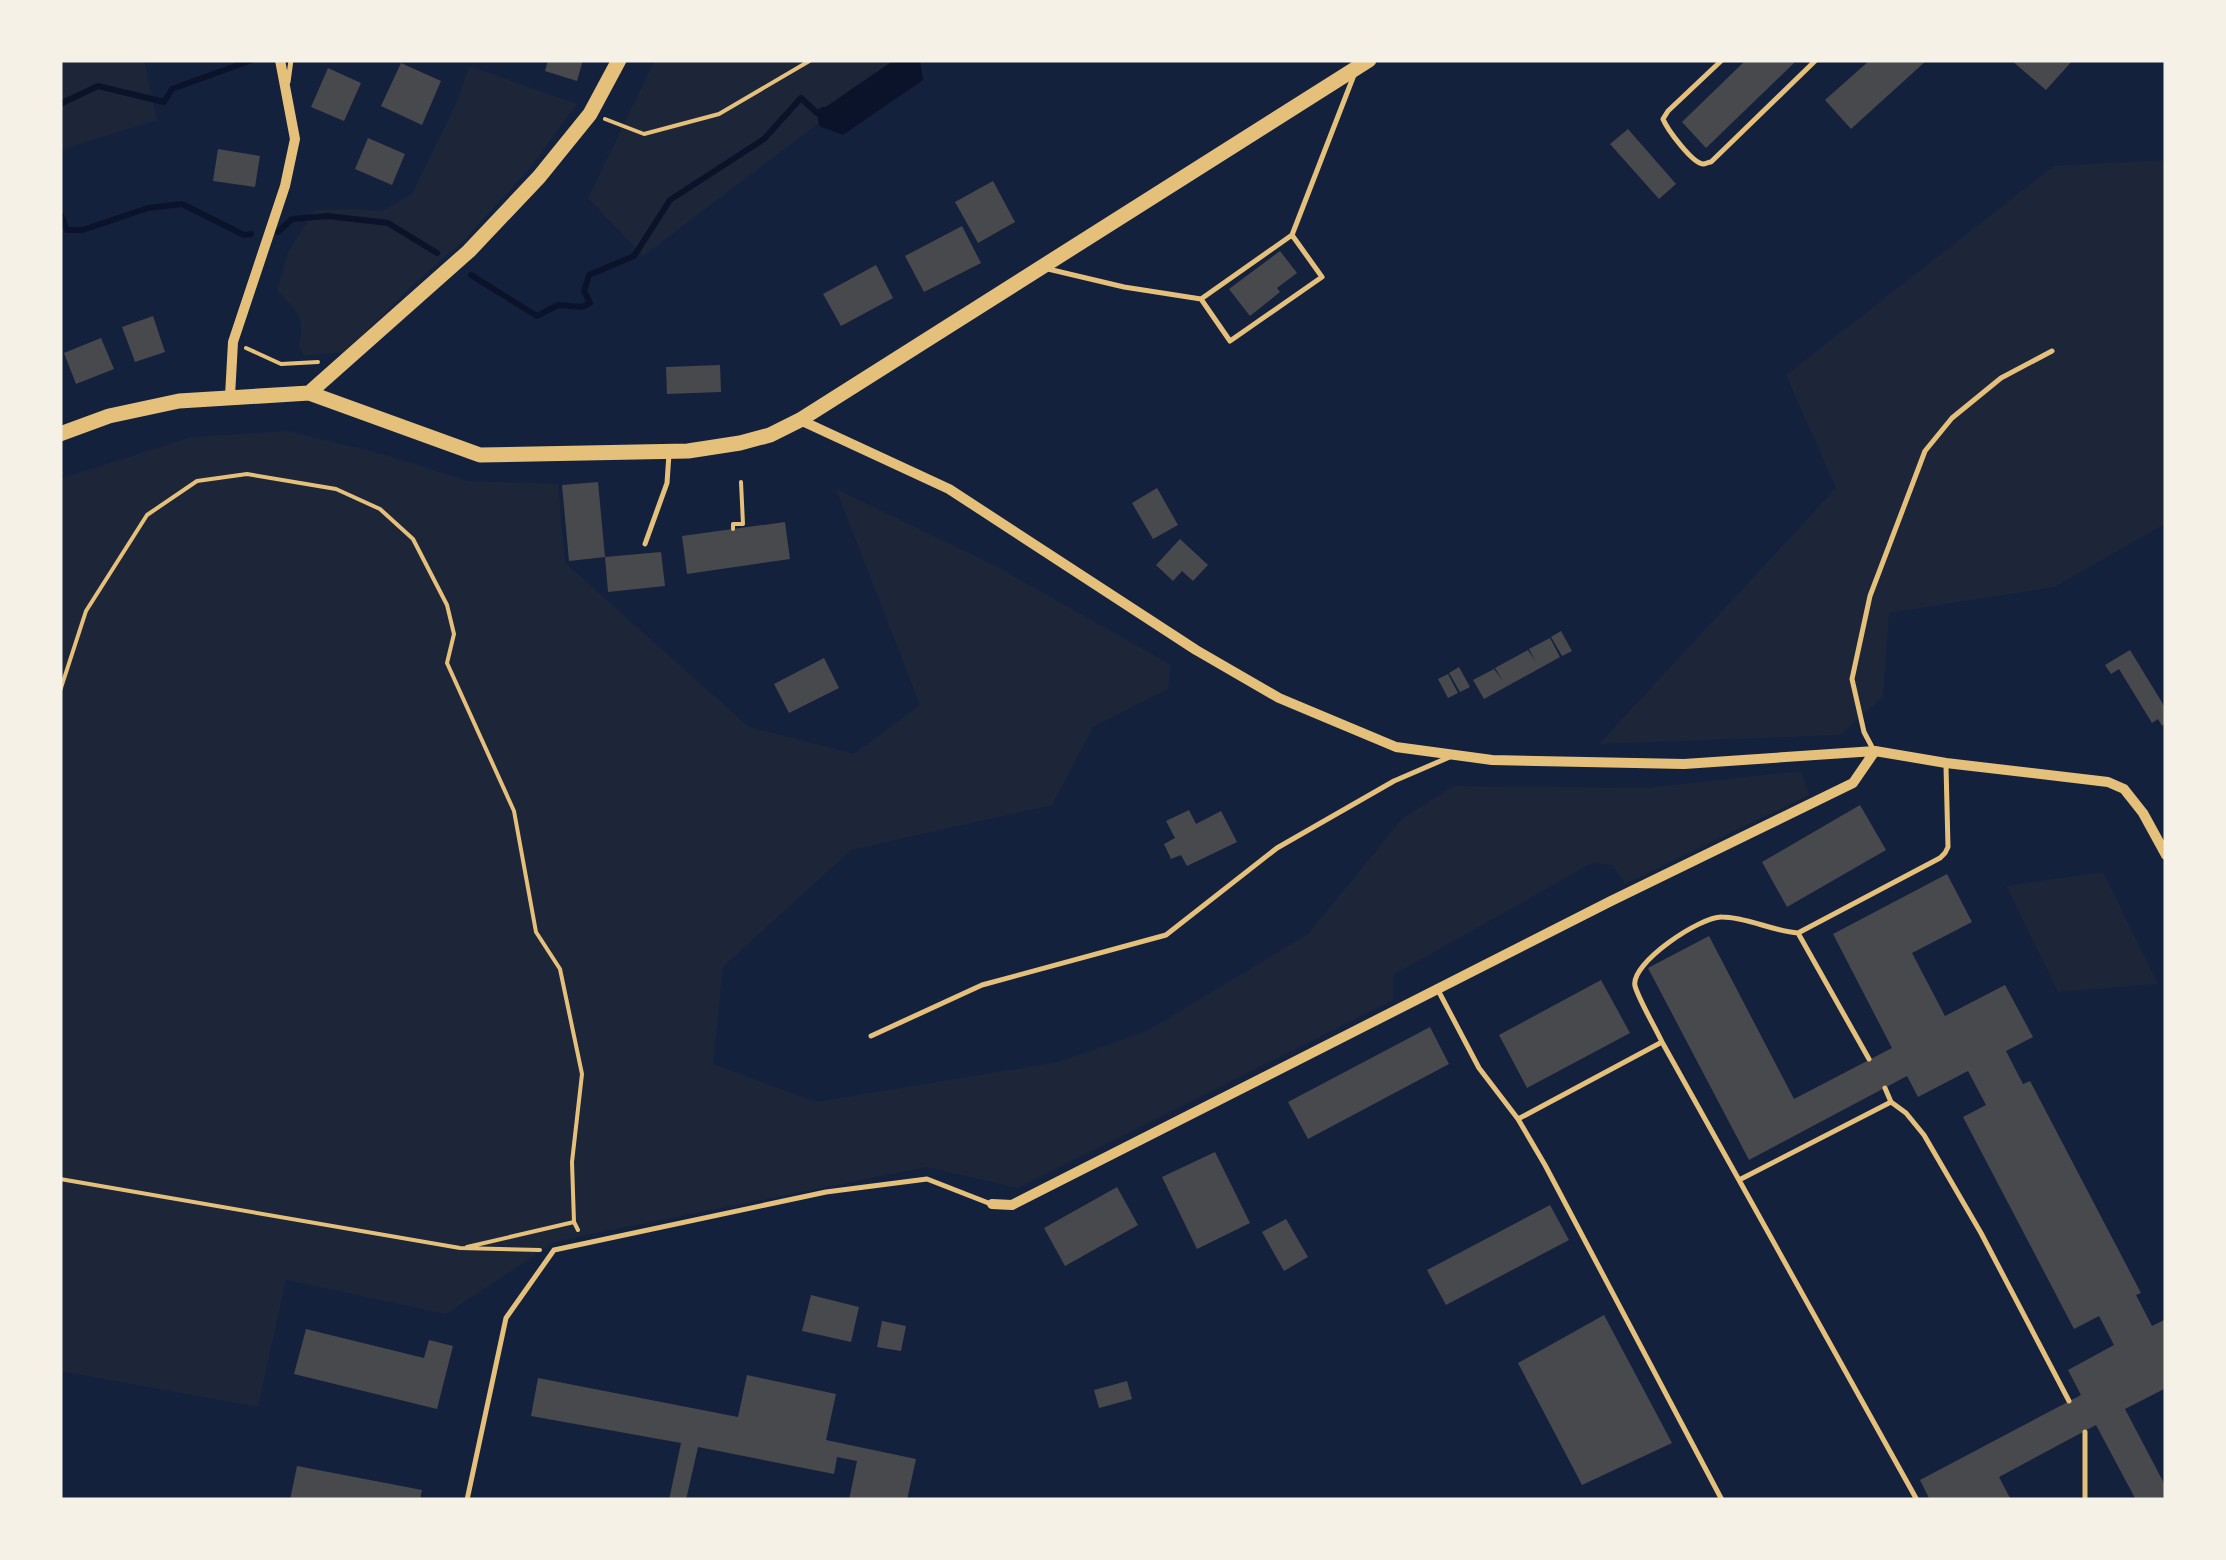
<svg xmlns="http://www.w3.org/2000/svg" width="2226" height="1560" font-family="'Noto Sans',sans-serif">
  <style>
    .green { fill: #1d2539 }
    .water { fill: #0b132b }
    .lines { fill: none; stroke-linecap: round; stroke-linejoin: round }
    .stream { stroke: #0b132b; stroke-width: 6 }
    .building { fill: #48494c }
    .path { stroke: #e5c07b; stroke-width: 4 }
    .service { stroke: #e5c07b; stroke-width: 5 }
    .minor { stroke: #e5c07b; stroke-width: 10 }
    .secondary { stroke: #e5c07b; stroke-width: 15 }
  </style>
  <rect width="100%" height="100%" fill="#14213d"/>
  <path class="green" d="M60,60H144L157,120L60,150Z
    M655,60H902L643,256L588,198Z
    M469,66L577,104L530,168L465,239L417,281L345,352L304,356L299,345C306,319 296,308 277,291L288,252L315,210L354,209L382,211L412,194L456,104Z
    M2166,160V523L2054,587L1889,613L1883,697L1840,735L1599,744L1836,488L1786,375L2054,166Z
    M288,431L382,454L468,481L558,484L565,563L749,727L854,754L920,705L836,489L994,565L1171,665L1168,689L1093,727L1052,805L851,850L723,967L713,1064L816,1102L1058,1062L1145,1032L1308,934L1402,819L1453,786L1645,788L1801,771L1809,795L1625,884L1613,865L1592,863L1393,975V1000L1018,1188L926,1167L591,1234L555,1242L446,1314L286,1280L258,1407L60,1371V479L191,437Z
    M2103,872L2158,984L2058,992L2006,886Z"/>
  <path class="water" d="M894,60H920L923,80L843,135L819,126L817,113Z"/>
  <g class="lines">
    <path class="stream" d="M60,104L98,86L164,102L172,89L252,60
      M60,213L67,230H83L148,208L182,204L244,235L251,234
      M278,232L292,219L328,216L388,223L437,253
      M471,275L537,316L558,305L582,307L590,303L584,291L589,275L634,256L670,200L764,139L801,98L817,113L823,110"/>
  </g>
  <path class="building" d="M548,60H583L577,81L545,71Z
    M1746,60H1791L1794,63L1706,148L1682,122Z
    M1870,60H1927L1851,129L1825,100Z
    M2011,60H2073L2046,90Z
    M401,63L441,81L422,125L381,106Z
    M328,68L361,83L344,121L311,107Z
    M1628,129L1676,184L1659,199L1610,144Z
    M368,138L405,154L392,185L355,169Z
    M218,149L260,156L255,187L213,181Z
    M993,181L1015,222L978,243L955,202Z
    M962,226L981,263L924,292L905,256Z
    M1280,251L1297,273L1277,288L1280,292L1250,316L1229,289Z
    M876,265L893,298L841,326L823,294Z
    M153,316L165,352L135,362L122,327Z
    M101,338L114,369L76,384L64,353Z
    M720,365L721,392L667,394L666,367Z
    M598,482L605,557L569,561L562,485Z
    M1157,488L1178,525L1153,539L1132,503Z
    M785,522L790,559L687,574L682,536Z
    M1180,539L1208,565L1193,581L1182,571L1173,581L1156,565Z
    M661,552L665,586L608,592L605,557Z
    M1561,631L1572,651L1562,656L1551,637Z
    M1550,638L1560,657L1484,699L1473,680L1494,669L1503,681L1495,668L1528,650L1536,662L1529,649Z
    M2130,650L2166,709V723L2162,726L2158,719L2152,723L2119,669L2111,674L2105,665Z
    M824,658L839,688L789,713L774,684Z
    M1459,667L1470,687L1460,692L1449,673Z
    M1448,674L1458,693L1448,698L1438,679Z
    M1860,805L1886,850L1787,907L1762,862Z
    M1189,810L1196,824L1221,811L1237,842L1187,866L1181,855L1171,859L1164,844L1175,838L1166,821Z
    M1947,874L1972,922L1912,953L1945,1016L2005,985L2033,1037L2006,1051L2023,1084L2030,1081L2141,1293L2136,1295L2152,1326L2166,1319V1388L2125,1409L2166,1487V1500H2136L2096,1425L1999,1477L2011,1500H1930L1920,1480L2081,1395L2068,1370L2114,1345L2099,1316L2074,1329L1963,1117L1986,1105L1968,1071L1918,1097L1907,1076L1749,1160L1648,968L1709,936L1794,1099L1892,1048L1833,934Z
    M1601,980L1630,1033L1527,1088L1499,1035Z
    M1430,1027L1449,1064L1308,1139L1288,1102Z
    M1215,1152L1250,1223L1197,1249L1162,1177Z
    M1117,1187L1138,1225L1065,1266L1044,1228Z
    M1550,1205L1569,1240L1446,1305L1427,1270Z
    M1286,1219L1308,1257L1284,1271L1262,1232Z
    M811,1295L859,1307L851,1342L802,1331Z
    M1604,1315L1672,1443L1582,1485L1518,1363Z
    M882,1321L906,1326L901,1351L877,1347Z
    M306,1329L424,1358L429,1340L453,1346L437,1409L294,1374Z
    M747,1375L836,1394L826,1440L916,1459L907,1500H849L857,1461L837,1457L834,1474L698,1447L686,1500H669L681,1443L531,1416L538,1378L738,1417Z
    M1127,1381L1132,1399L1099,1408L1094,1390Z
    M297,1466L422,1490L420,1500H290Z"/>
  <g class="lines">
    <path class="path" d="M605,119L644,134L719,114L811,60
      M246,348L281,364L318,362
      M733,529V524H743L741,482
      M60,691L86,611L147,515L197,481L247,474L336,489L380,509L413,539L447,605L454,634L447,663L514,811L536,932L560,969L582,1074L572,1162L574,1222L578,1230
      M60,1179L460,1248L540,1250
      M467,1247L574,1222"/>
    <path class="service" d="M1722,60L1668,111L1663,119C1667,129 1692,163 1703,164C1706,164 1708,162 1711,162L1816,60
      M288,82L291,60
      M1048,269L1124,287L1201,299L1292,235L1354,75
      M1201,299L1230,341L1322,277L1292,235
      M645,544L667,483L669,454
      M1873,749L1864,732L1852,679L1870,596L1925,451L1952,418L2001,378L2052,351
      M1798,933L1869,1059
      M1439,992L1479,1068L1518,1119L1545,1165L1722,1500
      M871,1036L982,985L1166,935L1277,848L1394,781L1452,756
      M1662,1042L1739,1180L1891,1102
      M1885,1088L1891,1102L1906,1113L1924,1135L1981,1233L2069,1401
      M1518,1119L1662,1042C1655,1027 1639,1000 1635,986C1630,963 1701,916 1722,917C1747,917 1772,931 1798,933L1940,858L1945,853L1948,847L1946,766
      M1739,1180L1917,1500
      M467,1500L506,1318L554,1250L826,1192L927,1179L991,1204
      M2085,1500V1432"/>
    <path class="minor" d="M230,396L233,342L285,186L295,139L280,60
      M800,420L949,489L1196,650L1279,698L1396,747L1492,760L1684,764L1875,751L1946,763L2108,782L2124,789L2143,813L2166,855
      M992,1204L1012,1205L1611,901L1853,783L1875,751"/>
    <path class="secondary" d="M309,393L469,251L539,177L590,114L619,60
      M60,434L109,416L179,401L309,393L480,455L688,451L740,443L770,435L800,420L1369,60"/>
  </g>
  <rect width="2226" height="1560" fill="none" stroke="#f6f1e7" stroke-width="125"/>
</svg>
